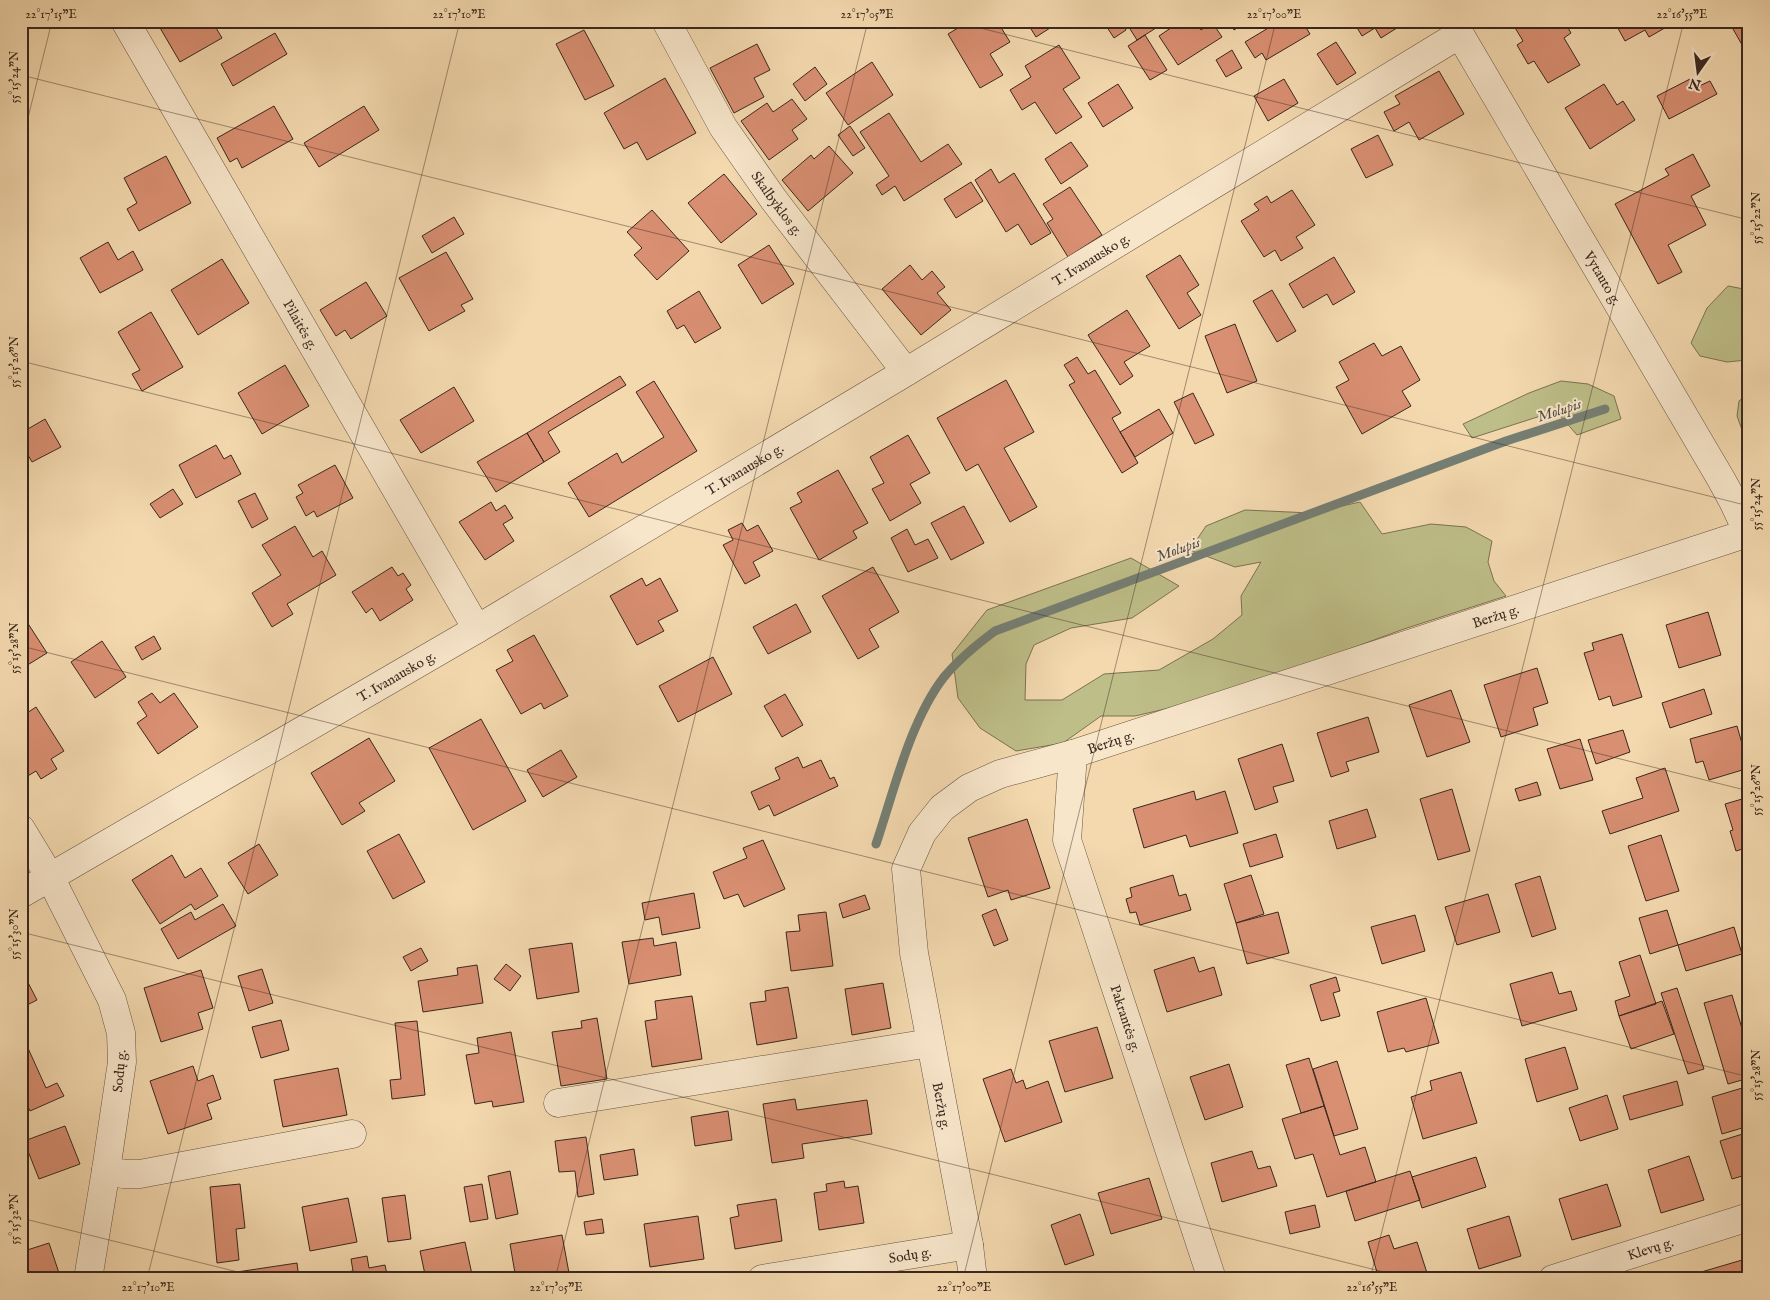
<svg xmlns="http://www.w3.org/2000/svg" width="1770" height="1300" font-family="'IM FELL English',serif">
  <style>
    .green { fill: #bebe88; stroke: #7c7253 }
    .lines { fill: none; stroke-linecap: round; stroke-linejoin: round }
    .stream { stroke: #757f74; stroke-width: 9 }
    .building { fill: #d98f72; stroke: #3a271e }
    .minor-casing { stroke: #685442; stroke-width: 29 }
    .minor { stroke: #f8e6cb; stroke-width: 28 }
    .ticks { fill: none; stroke: #3a271e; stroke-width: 1; stroke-opacity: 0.45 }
    .labels { text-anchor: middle; stroke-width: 4; stroke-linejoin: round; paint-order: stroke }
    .street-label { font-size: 14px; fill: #3a271e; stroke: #f8e6cb }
    .water-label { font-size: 15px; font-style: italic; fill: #524c42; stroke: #f8e6cb }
    .neatline { fill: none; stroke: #3a271e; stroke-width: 2 }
    .ticks-label { font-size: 12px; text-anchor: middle; fill: #3a271e }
  </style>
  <rect width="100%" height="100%" fill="#f4d9af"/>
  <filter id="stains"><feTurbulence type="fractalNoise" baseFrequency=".004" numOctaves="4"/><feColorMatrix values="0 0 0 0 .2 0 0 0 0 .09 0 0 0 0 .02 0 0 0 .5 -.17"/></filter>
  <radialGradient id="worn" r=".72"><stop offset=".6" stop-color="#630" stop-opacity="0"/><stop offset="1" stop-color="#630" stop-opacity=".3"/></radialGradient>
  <path class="green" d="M1728,286L1749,290V354L1747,360L1727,362L1700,356L1691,343L1707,308Z
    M1561,381L1588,384L1614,396L1621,419L1577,435L1556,411L1472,438L1463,424L1529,393Z
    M1749,393V449L1737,416L1739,401Z
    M1360,502L1382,534L1431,524L1466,527L1492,541L1488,562L1494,581L1506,596L1404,629L1221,696L1135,716H1101L1063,743L1016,751L980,728L958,698L952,654L987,610L1131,558L1179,586L1132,618L1071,628L1034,645L1026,664L1025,700H1062L1104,674L1159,670L1213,639L1242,615L1241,596L1261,562L1235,567L1190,550L1206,526L1245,510L1311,513Z"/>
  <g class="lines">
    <path class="stream" d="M876,844C894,791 910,721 944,677C959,659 976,645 995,631L1506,441L1605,409"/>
  </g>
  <path class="building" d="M156,21H212L222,38L180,62Z
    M329,21H345L333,28Z
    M824,21H839L827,28Z
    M954,21H997L1010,42L990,54L1003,75L980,88L948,34L958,28Z
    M1026,21H1061L1036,37Z
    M1103,21H1121L1126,30L1114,38Z
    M1125,21H1167L1137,40Z
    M1181,21H1195L1201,30L1212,22L1222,37L1178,65L1159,36Z
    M1228,21H1249L1234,30Z
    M1280,21H1302L1310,34L1266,60L1262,53L1255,58L1245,42Z
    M1353,21H1408L1381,38L1375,28L1362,36Z
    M1511,21H1553L1555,26L1564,21L1571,33L1564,38L1580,65L1548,83L1534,61L1528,64L1517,45L1523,41Z
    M1614,21H1677L1649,37L1645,30L1625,41Z
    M1749,21V57L1729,22Z
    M584,30L614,86L585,100L556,44Z
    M275,33L287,54L233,86L221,64Z
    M1145,35L1167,70L1150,80L1128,46Z
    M1336,42L1356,73L1337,85L1317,54Z
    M757,44L770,70L754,78L764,97L734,113L710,68Z
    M1059,45L1080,78L1063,89L1082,117L1056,134L1035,102L1022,110L1010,90L1031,77L1025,66Z
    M1232,50L1242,68L1226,77L1216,60Z
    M872,62L893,95L848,125L826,93Z
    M815,67L827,84L805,101L793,84Z
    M1439,71L1464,114L1419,140L1409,122L1394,131L1384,112L1400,104L1395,96Z
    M665,78L696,133L647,160L637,142L624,149L604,113Z
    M1692,78L1697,87L1710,81L1717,94L1669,119L1657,96Z
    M1284,79L1298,103L1268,121L1254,96Z
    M1118,84L1133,108L1103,127L1088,103Z
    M1604,84L1617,105L1623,101L1635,120L1590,149L1565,108Z
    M792,99L807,119L792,130L798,139L769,160L741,121L767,103L773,112Z
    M274,106L293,139L242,168L237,158L230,162L217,138Z
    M364,106L379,130L319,167L304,143Z
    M889,113L921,162L948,144L962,164L904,201L895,186L882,195L876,185L889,176L860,132Z
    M850,126L865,148L853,156L838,135Z
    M1378,135L1393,165L1366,178L1351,149Z
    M1071,142L1088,166L1061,184L1045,159Z
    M829,146L853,173L808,211L782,180L811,155L814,159Z
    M1693,154L1710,186L1691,196L1706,225L1668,245L1682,272L1658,284L1615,204L1669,175L1665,169Z
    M166,156L191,203L139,231L127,209L137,203L124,178Z
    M21,158L28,171L21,175Z
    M991,169L999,183L1014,173L1051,233L1031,245L1018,224L1006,232L975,180Z
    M724,174L757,214L721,243L688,203Z
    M971,182L983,201L956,218L944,199Z
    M1070,187L1102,235L1068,257L1047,223L1053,219L1043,204Z
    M1292,190L1315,225L1296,237L1303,248L1281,261L1275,250L1264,257L1241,221L1259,210L1254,204L1267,196L1271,203Z
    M652,210L689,251L657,280L634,255L642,248L627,232Z
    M454,217L464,234L432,253L422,236Z
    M108,242L118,260L133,251L143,270L100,293L80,258Z
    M769,245L794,284L762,304L738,265Z
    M446,252L473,299L461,305L465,311L429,331L399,278Z
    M1180,255L1199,285L1187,293L1201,315L1179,329L1146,276Z
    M1334,257L1355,292L1333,305L1327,294L1303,308L1289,284Z
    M222,259L249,303L198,335L171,290Z
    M910,265L922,280L932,271L945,287L937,293L951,310L921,335L882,289Z
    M366,282L387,316L351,339L345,330L336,336L320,310Z
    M1272,290L1296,331L1277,342L1253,301Z
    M699,291L721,328L695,343L684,325L677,329L667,311Z
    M1127,310L1150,346L1124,362L1133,376L1120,385L1088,335Z
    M151,312L183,367L142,391L132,374L140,370L118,332Z
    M1235,324L1257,381L1227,393L1205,336Z
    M1374,343L1382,356L1401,346L1420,380L1402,391L1411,406L1362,434L1336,387L1349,380L1339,362Z
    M1077,357L1088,374L1095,370L1121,413L1112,418L1138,463L1122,473L1069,385L1075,382L1064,365Z
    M285,365L309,406L262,434L238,393Z
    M620,376L626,385L548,432L560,452L544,462L527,433Z
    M1006,380L1034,432L1004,448L1037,507L1010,522L978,464L966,471L937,418Z
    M654,381L697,451L589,517L568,483L617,453L622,463L664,437L636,392Z
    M454,387L474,421L421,453L400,420Z
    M1193,393L1214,435L1195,444L1174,402Z
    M1159,409L1173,433L1135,457L1120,432Z
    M45,419L61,447L32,462L21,443V433Z
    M527,433L544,462L496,492L477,462Z
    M908,435L930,473L910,484L921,503L890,521L872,489L884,483L870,457Z
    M216,445L224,459L231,455L241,474L196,498L179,465Z
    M335,465L353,498L317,517L314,511L306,516L296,497L303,493L298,485Z
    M838,470L868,523L853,531L857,538L819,560L790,508L802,502L797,493Z
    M173,489L183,504L160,518L150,504Z
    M255,493L268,519L252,528L238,501Z
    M491,502L496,511L505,505L513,518L503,524L514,541L485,560L459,522Z
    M964,506L984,543L951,560L931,523Z
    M742,523L747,531L758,525L773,551L753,562L760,576L745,584L723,545L733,540L728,530Z
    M295,526L313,557L322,551L336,575L287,604L293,614L272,627L252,593L281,575L262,545Z
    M907,529L915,545L928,539L938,558L908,572L891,538Z
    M392,567L398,576L403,573L411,585L406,589L413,600L380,621L372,608L366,613L352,592Z
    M873,567L899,612L869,629L879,647L858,659L822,596Z
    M642,578L646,586L660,578L678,611L658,621L664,631L637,645L610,596Z
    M796,604L811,632L768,654L753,627Z
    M1708,612L1721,655L1679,668L1666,625Z
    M27,622L47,653L21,669V626Z
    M1622,634L1642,697L1613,706L1610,696L1599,700L1584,653L1594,650L1592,643Z
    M534,635L568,696L544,709L541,703L521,714L496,670L513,661L507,650Z
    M154,636L161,649L142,660L135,647Z
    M102,641L126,677L95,698L71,662Z
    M713,657L732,694L678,722L659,686Z
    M1537,668L1548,703L1533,708L1538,725L1501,737L1484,685Z
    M1704,689L1712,714L1670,728L1662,703Z
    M1451,690L1470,742L1427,757L1409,705Z
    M152,693L160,703L174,693L198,727L158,754L137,723L147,716L138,702Z
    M785,694L803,725L782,737L764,706Z
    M36,707L64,751L51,759L57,769L41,779L36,771L26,777L21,769V717Z
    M1368,717L1379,752L1346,762L1349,771L1331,777L1317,733Z
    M481,719L526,801L473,830L429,748Z
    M1737,726L1749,768L1709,780L1703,761L1696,763L1690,739Z
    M1623,730L1630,752L1596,764L1588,740Z
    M369,738L395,781L359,803L365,811L342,825L311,773Z
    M1580,739L1593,780L1560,789L1547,749Z
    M1282,744L1294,781L1273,787L1278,802L1255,810L1238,759Z
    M561,750L577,777L543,797L527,770Z
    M798,757L803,768L821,760L830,779L834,777L838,786L774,816L769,805L759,810L751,792L780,779L775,768Z
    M1665,768L1679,811L1610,834L1602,811L1643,798L1636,778Z
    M1537,782L1541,795L1519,801L1515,789Z
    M1452,789L1470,851L1438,860L1420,799Z
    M1194,791L1196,800L1225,791L1238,833L1190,847L1186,835L1144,848L1133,809Z
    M1749,797V847L1736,851L1730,831L1733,830L1725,804Z
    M1367,809L1376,837L1337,849L1329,821Z
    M1027,819L1050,888L1011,900L1008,890L988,897L968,838Z
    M399,834L425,882L393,899L367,851Z
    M1276,834L1283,857L1250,867L1243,844Z
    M1661,835L1679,891L1646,901L1628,846Z
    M763,840L785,889L744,907L738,894L724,899L713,872L747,858L743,848Z
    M259,844L278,875L248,894L228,863Z
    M172,855L185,878L201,868L218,896L195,910L191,904L160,924L132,880Z
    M1173,875L1179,896L1186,894L1191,910L1140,925L1136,912L1130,913L1126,899L1132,897L1130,888Z
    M1251,875L1264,914L1236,923L1224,884Z
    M1540,876L1556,929L1532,937L1515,884Z
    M694,893L700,928L662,935L659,917L645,920L642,903Z
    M1488,894L1500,932L1457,945L1445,907Z
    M865,895L870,909L843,918L839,904Z
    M223,904L236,926L178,959L161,929L191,912L195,920Z
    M996,909L1008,940L994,946L982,915Z
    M1667,910L1678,945L1650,954L1639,918Z
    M826,912L833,966L791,971L786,932L800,931L798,915Z
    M1278,912L1289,953L1247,964L1236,923Z
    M1415,915L1425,951L1382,964L1371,927Z
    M1734,927L1742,954L1686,971L1678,945Z
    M653,938L654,946L676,942L681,975L629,984L622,942Z
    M572,943L579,992L537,999L529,949Z
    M421,948L428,961L411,971L403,957Z
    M1640,955L1656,1004L1619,1016L1615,1001L1630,996L1619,962Z
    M1194,957L1199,972L1214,967L1222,995L1167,1012L1154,970Z
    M506,964L521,976L510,991L494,979Z
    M477,965L483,1003L423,1012L418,981L458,975L457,968Z
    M21,969L37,1000L21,1008Z
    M262,969L273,1003L249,1011L238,976Z
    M201,970L213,1008L198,1013L203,1029L161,1042L144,988Z
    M1552,972L1559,994L1571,991L1577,1010L1522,1026L1510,984Z
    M1336,977L1340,991L1333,993L1340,1016L1321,1021L1310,985Z
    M883,983L891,1028L852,1035L845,989Z
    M788,987L797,1038L757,1045L750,1003L766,1001L765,991Z
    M1677,988L1704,1069L1688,1074L1661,993Z
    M1732,995L1749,1052V1078L1728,1084L1704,1003Z
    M692,996L702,1059L652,1067L645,1021L657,1019L655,1001Z
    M1426,998L1439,1043L1406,1052L1404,1048L1388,1052L1377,1012Z
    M1662,1001L1674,1034L1631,1049L1619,1016Z
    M597,1018L607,1079L561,1086L552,1032L582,1028L581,1021Z
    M281,1020L289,1050L261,1058L252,1027Z
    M417,1021L425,1095L392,1099L390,1080L401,1079L395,1023Z
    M1097,1027L1113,1078L1065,1092L1049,1041Z
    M511,1032L524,1102L493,1107L492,1101L475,1104L466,1055L479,1053L477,1038Z
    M27,1046L46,1088L57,1083L64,1096L30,1111L21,1092V1048Z
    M1565,1047L1578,1089L1537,1102L1525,1059Z
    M1309,1058L1324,1106L1301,1113L1286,1065Z
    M1337,1061L1358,1129L1334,1136L1313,1069Z
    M1229,1064L1243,1107L1205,1120L1190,1077Z
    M193,1066L198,1081L213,1075L221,1099L207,1104L212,1119L168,1134L150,1081Z
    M338,1068L347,1115L283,1127L274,1080Z
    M1011,1069L1016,1083L1023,1080L1026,1089L1048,1081L1062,1122L1005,1142L983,1079Z
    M1461,1072L1477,1123L1423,1139L1411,1097L1432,1090L1430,1081Z
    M1677,1081L1683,1105L1630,1120L1623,1096Z
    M1749,1086V1126L1722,1134L1712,1097Z
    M1607,1095L1618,1129L1580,1141L1569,1108Z
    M795,1099L797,1110L867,1100L872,1134L802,1144L804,1158L772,1163L763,1104Z
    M1324,1106L1340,1155L1365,1147L1376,1182L1327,1197L1313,1154L1295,1159L1282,1119Z
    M728,1111L732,1140L695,1146L691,1117Z
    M65,1126L80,1164L39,1179L24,1141Z
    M1749,1132V1174L1732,1179L1720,1141Z
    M586,1137L594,1194L578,1197L575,1171L559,1172L555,1141Z
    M634,1149L638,1175L604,1180L600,1155Z
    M1252,1151L1258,1169L1270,1166L1277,1186L1222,1202L1211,1163Z
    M1689,1156L1704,1200L1661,1213L1648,1170Z
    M1476,1157L1486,1187L1422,1208L1412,1177Z
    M510,1171L518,1214L496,1219L488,1176Z
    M1410,1171L1420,1200L1355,1221L1346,1191Z
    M1149,1178L1162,1219L1111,1234L1098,1193Z
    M844,1181L845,1188L858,1186L864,1223L819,1230L814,1193L827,1191L826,1184Z
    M240,1184L245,1228L236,1229L239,1260L217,1263L210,1187Z
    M482,1184L488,1219L470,1222L464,1187Z
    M1607,1184L1621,1226L1572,1240L1559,1199Z
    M405,1195L411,1239L388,1242L382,1198Z
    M348,1198L357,1242L310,1251L302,1207Z
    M776,1199L782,1241L735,1249L730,1218L739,1216L737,1205Z
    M1315,1205L1320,1227L1290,1234L1285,1212Z
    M1080,1214L1094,1255L1065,1265L1051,1225Z
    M698,1216L704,1259L650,1267L644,1224Z
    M1509,1216L1521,1256L1479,1269L1467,1229Z
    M602,1219L604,1233L586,1235L584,1222Z
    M562,1235L569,1273L549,1276L550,1279H516L510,1244Z
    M1389,1235L1394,1249L1417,1242L1429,1279H1379L1368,1242Z
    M465,1242L473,1279H426L420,1251Z
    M49,1243L61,1279H21V1252Z
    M367,1256L369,1268L385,1265L388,1279H341L340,1273L353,1271L351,1259Z
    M1749,1258V1279H1692L1691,1275Z
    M297,1263L299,1279H238L237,1272Z"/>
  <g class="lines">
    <g class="minor-casing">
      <g id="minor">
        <path id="s1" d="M125,21L477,629"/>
        <path id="s2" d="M666,21L723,127L774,200L906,372"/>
        <path id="s3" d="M1452,21L1721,479L1733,501L1749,535"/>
        <path id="s4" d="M1073,754L1067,840L1212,1279"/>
        <path d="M21,829L50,877L112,1000L121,1033L122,1062L106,1170L88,1279"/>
        <path id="s5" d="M21,894L477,629L906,372L1460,34"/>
        <path d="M558,1103L930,1043"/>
        <path d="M106,1170L123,1174H140L352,1134"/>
        <path id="s6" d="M762,1279L969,1245"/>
        <path id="s7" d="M973,1279L969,1245L914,953L906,869L922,833L942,808L969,788L1000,774L1073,754L1748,533"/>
        <path id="s8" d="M1553,1279L1749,1217"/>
      </g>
    </g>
    <use href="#minor" class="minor"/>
  </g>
  <path class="ticks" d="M952,21L1749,220M21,75L1749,506M21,146L52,21M21,361L1749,791M21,646L1749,1077M21,932L1412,1279M21,1218L266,1279M147,1279L460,21M555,1279L868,21M963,1279L1276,21M1370,1279L1684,21"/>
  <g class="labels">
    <g class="street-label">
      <text dy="5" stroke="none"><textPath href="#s2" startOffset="214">Skalbyklos g.</textPath></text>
      <text dy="5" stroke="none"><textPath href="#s5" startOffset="1244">T. Ivanausko g.</textPath></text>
      <text dy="5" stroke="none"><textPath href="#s3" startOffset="298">Vytauto g.</textPath></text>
      <text dy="5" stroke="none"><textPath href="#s1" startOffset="351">Pilaitės g.</textPath></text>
      <text dy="5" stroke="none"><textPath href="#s5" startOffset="839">T. Ivanausko g.</textPath></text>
      <text dy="5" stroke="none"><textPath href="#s7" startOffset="1075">Beržų g.</textPath></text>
      <text dy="5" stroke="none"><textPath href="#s5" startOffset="434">T. Ivanausko g.</textPath></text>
      <text dy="5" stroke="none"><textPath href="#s7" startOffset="670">Beržų g.</textPath></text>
      <text dy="5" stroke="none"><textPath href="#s4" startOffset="274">Pakrantės g.</textPath></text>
      <text transform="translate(119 1071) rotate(-85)" y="5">Sodų g.</text>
      <text transform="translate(942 1106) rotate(79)" y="5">Beržų g.</text>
      <text dy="5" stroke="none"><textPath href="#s8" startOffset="102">Klevų g.</textPath></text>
      <text dy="5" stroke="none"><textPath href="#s6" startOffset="150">Sodų g.</textPath></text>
    </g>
    <g class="water-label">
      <text transform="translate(1559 410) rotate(-18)" y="5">Molupis</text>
      <text transform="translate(1178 549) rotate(-20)" y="5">Molupis</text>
    </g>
  </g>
  <rect width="1770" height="1300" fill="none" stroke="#f4d9af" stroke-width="55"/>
  <g transform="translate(1698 72) rotate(194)" stroke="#f8e6cb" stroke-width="4" paint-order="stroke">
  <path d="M0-4L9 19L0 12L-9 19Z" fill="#3a271e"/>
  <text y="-8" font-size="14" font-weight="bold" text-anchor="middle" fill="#3a271e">N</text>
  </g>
  <rect x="28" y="28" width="1714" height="1244" class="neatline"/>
  <g class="ticks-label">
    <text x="51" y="18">22°17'15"E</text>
    <text x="459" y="18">22°17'10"E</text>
    <text x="867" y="18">22°17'05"E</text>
    <text x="1274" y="18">22°17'00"E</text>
    <text x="1682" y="18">22°16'55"E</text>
    <text transform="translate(14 77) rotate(-90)" y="4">55°15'24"N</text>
    <text transform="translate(1756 218) rotate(-90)" y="4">55°15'22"N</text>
    <text transform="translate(14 362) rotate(-90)" y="4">55°15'26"N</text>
    <text transform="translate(1756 504) rotate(-90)" y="4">55°15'24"N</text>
    <text transform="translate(14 648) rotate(-90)" y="4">55°15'28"N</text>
    <text transform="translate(1756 790) rotate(-90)" y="4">55°15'26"N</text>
    <text transform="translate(14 934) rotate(-90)" y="4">55°15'30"N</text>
    <text transform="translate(1756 1075) rotate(-90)" y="4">55°15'28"N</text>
    <text transform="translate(14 1219) rotate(-90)" y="4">55°15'32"N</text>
    <text x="148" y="1291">22°17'10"E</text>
    <text x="556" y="1291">22°17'05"E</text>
    <text x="964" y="1291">22°17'00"E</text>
    <text x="1372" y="1291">22°16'55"E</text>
  </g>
  <rect width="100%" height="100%" filter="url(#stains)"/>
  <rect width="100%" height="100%" fill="url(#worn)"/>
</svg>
